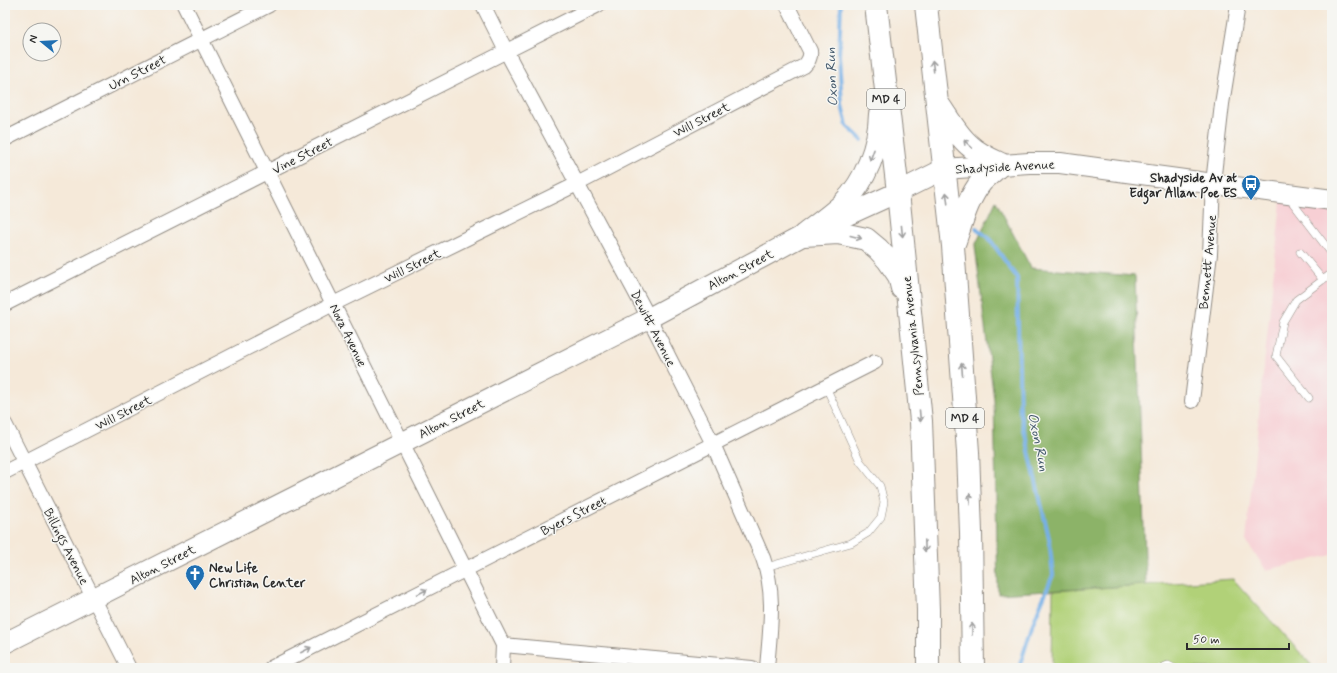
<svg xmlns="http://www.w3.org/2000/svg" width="1337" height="673" font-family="Mynerve,sans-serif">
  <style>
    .built { fill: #f7cfd4 }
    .green { fill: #b1d178; stroke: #6e7e52 }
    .forest { fill: #8cb368; stroke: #5c6f4a }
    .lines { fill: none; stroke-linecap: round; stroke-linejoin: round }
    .stream { stroke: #76b0e7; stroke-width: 4 }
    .lane-casing { stroke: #908a82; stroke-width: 8 }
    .street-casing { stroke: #908a82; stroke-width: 16 }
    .secondary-casing { stroke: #908a82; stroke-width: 22 }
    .highway-casing { stroke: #908a82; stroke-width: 24 }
    .lane { stroke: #fff; stroke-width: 7 }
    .street { stroke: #fff; stroke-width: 14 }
    .secondary { stroke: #fff; stroke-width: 20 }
    .highway { stroke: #fff; stroke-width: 22 }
    .oneway { stroke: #a0a0a0 }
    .labels { text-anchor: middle; stroke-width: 3; stroke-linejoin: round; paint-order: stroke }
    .shield { fill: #f6f6f2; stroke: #686867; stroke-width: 1 }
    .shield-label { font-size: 12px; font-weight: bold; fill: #2b2b2b }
    .street-label { font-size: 13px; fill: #2b2b2b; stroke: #f6f6f2 }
    .poi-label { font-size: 13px; font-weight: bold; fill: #2b2b2b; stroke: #f6f6f2; text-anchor: end }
    .water-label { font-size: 14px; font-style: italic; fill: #455a6d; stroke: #f6f6f2 }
  </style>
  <rect width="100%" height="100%" fill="#f6f6f2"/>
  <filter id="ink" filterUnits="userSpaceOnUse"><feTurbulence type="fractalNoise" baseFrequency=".025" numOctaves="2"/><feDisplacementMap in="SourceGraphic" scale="8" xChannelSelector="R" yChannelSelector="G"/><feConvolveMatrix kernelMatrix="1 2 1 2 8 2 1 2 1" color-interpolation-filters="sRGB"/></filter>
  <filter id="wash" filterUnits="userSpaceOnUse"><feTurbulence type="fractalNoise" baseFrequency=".012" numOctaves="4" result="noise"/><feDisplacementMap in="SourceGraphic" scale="16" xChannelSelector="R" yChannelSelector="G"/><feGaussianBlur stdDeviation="0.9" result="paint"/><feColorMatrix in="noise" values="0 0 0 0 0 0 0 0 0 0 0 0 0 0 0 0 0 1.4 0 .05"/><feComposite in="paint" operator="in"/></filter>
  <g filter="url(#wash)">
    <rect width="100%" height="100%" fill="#f5e9d9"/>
    <path class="built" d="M1281,201L1332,208V555L1266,570L1246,541Z"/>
    <path class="green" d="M1233,579L1314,668H1052L1053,591Z"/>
    <path class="forest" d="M996,201L1031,268L1135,276L1146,585L998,594L994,400L975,246Z"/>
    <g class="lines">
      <path class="stream" d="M841,5L839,56L842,105L847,126L862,140
        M976,228L989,238L1017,278L1020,412L1049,538L1053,575L1033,623L1019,668"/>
    </g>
  </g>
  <g filter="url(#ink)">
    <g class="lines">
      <g class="lane-casing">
        <path id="lane" d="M1289,198L1332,254
          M1300,252L1323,280
          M1309,398L1276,356L1283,322L1296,300L1332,273
          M766,567L851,543L868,533L881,517L884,502L880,486L860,461L826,387
          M1160,668L1168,665L1174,668"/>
      </g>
      <g class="street-casing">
        <path id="street" d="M184,5L503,645L502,668
          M483,5L506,51L649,318L713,444L763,558C776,594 770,630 767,668
          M5,139L269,5
          M5,304L598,5
          M1192,401L1210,254L1213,183L1222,104L1238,5
          M5,424L129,668
          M5,472L333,304L577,184L804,66C808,62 811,57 810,51L787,5
          M503,645L752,668
          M271,668L875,362"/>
      </g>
      <g class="secondary-casing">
        <path id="secondary" d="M5,643L649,318L804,235L898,192L944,169L1029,163H1060L1332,200"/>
      </g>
      <g class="highway-casing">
        <path id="highway" d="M876,5L898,192L921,421L928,610V668
          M926,5L953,246L968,452L971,532L973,668
          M939,105C948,118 957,135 969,145C978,154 990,159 1001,164C995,170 988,175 982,181C968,198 962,221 955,241
          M804,235C817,225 831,215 843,204C866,181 879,146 880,114
          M804,235L838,233L866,239L878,249L888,260L899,276L902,288"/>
      </g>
      <use href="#lane" class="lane"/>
      <use href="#street" class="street"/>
      <use href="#secondary" class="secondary"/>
      <use href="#highway" class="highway"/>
    </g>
    <defs><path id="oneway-shaft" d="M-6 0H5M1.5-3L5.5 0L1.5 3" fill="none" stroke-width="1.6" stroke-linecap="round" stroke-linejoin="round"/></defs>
    <g class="oneway">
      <use href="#oneway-shaft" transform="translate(933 66) rotate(-97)"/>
      <use href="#oneway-shaft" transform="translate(968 144) rotate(-136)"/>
      <use href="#oneway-shaft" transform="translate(872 155) rotate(110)"/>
      <use href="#oneway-shaft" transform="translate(947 198) rotate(-97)"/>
      <use href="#oneway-shaft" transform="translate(902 231) rotate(84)"/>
      <use href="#oneway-shaft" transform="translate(856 237) rotate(15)"/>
      <use href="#oneway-shaft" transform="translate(962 369) rotate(-94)"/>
      <use href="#oneway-shaft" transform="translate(920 416) rotate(85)"/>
      <use href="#oneway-shaft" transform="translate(970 499) rotate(-92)"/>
      <use href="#oneway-shaft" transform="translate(925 546) rotate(88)"/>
      <use href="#oneway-shaft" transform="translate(422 592) rotate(-27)"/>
      <use href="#oneway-shaft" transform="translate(972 629) rotate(-91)"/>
      <use href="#oneway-shaft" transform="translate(306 650) rotate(-27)"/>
    </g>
  </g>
  <defs>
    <g id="bus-pin" transform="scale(1)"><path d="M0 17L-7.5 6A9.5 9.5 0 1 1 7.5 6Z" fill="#1f6fb2" stroke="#f6f6f2"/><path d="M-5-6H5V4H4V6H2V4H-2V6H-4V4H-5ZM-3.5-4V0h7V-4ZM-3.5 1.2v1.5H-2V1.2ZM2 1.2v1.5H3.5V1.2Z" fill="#fff"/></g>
    <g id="church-pin" transform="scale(1)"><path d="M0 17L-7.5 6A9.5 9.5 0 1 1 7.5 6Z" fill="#1f6fb2" stroke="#f6f6f2"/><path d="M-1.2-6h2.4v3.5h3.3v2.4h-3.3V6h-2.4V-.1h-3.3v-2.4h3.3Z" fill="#fff"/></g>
  </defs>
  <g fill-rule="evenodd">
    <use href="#bus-pin" x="1251" y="184"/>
    <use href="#church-pin" x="195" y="574"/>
  </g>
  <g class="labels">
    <g class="shield">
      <rect x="867" y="89" width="38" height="20" rx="3"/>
      <rect x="946" y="408" width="38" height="20" rx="3"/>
    </g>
    <g class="shield-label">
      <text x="886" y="103">MD 4</text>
      <text x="965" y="422">MD 4</text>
    </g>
    <g class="street-label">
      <text transform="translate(137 72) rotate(-27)" y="5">Urn Street</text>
      <text transform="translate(701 119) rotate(-27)" y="5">Will Street</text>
      <text transform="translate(302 155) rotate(-27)" y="5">Vine Street</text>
      <text transform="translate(1005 166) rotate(-3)" y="5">Shadyside Avenue</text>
      <text transform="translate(1207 262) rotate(-85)" y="5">Bennett Avenue</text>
      <text transform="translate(412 265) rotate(-26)" y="5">Will Street</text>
      <text transform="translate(740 269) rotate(-28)" y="5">Alton Street</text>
      <text transform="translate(654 328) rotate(63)" y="5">Dewitt Avenue</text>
      <text transform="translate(349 335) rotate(64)" y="5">Nova Avenue</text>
      <text transform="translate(912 336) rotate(-96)" y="5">Pennsylvania Avenue</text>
      <text transform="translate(123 412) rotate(-27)" y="5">Will Street</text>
      <text transform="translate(451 418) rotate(-27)" y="5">Alton Street</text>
      <text transform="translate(573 515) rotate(-27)" y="5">Byers Street</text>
      <text transform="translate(67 546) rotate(63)" y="5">Billings Avenue</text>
      <text transform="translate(162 564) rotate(-27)" y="5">Alton Street</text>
    </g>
    <g class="poi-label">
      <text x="1237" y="182">Shadyside Av at<tspan x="1237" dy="15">Edgar Allan Poe ES</tspan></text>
      <text x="209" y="572" text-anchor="start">New Life<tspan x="209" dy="15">Christian Center</tspan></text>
    </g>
    <g class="water-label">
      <text transform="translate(831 77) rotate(-93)" y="5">Oxon Run</text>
      <text transform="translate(1039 442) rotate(78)" y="5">Oxon Run</text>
    </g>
  </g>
  <rect width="1337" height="673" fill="none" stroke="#f6f6f2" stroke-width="20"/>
  <g transform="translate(42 42) rotate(288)"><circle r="19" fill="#f6f6f2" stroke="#a5a5a2"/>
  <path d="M0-3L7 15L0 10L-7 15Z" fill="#1f6fb2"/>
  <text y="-6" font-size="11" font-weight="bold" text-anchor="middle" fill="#2b2b2b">N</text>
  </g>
  <path d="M1187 643v6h102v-6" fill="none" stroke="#2b2b2b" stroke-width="2"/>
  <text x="1193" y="643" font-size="12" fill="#2b2b2b" stroke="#f6f6f2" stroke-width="3" paint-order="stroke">50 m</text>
</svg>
